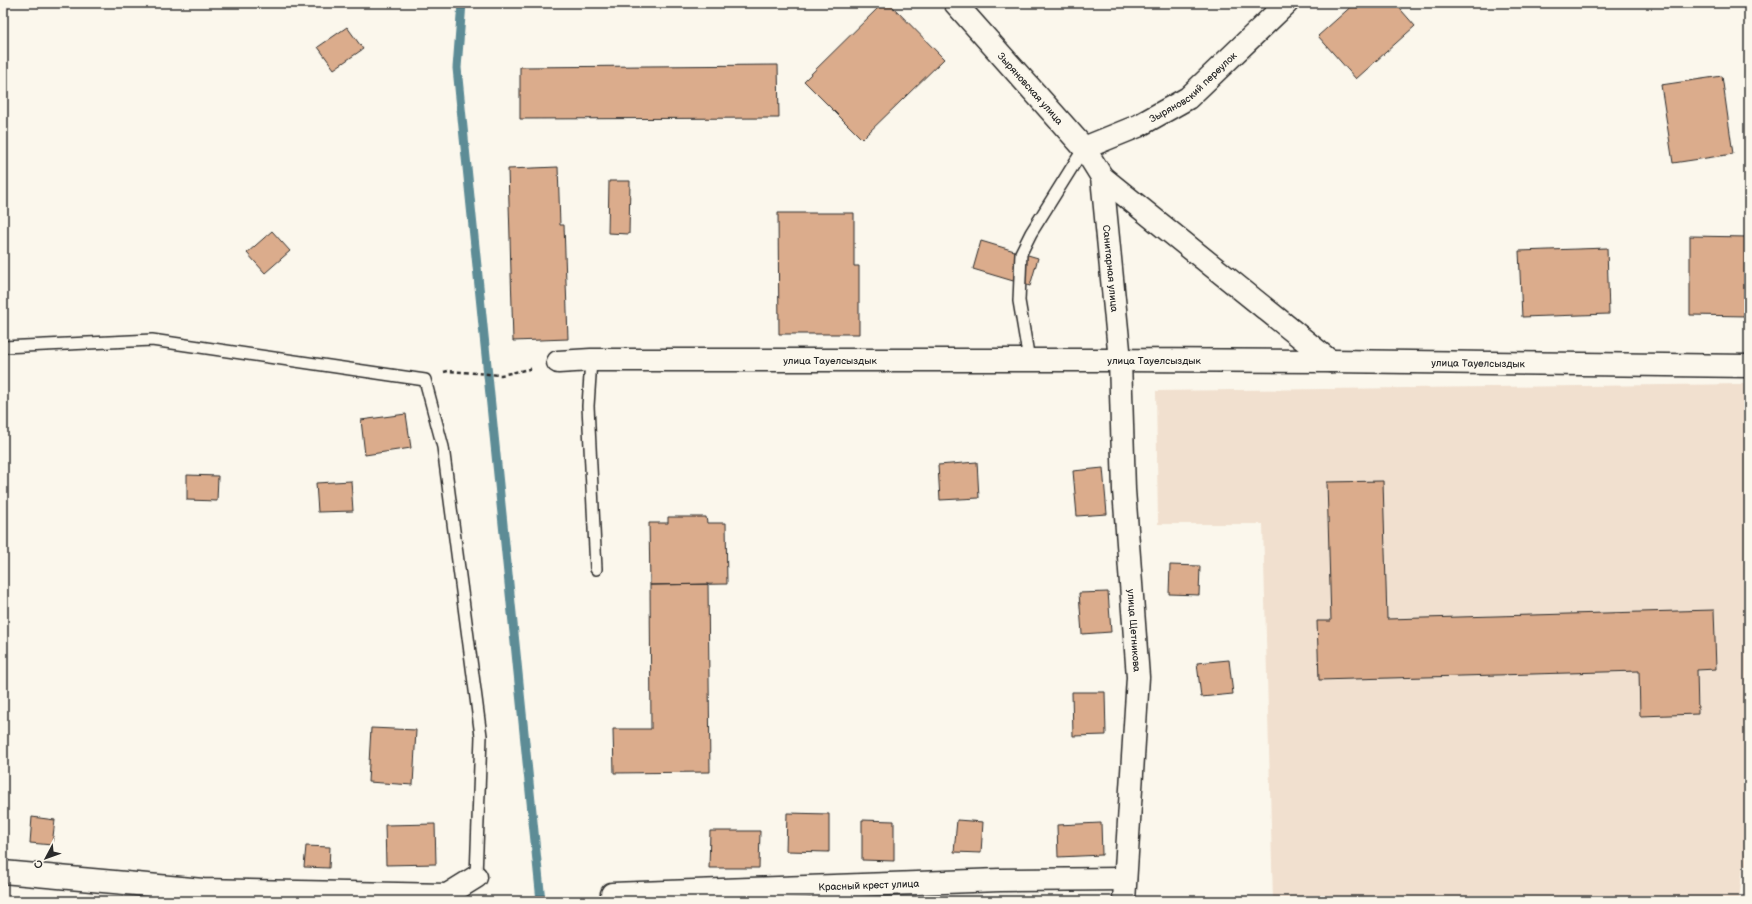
<svg xmlns="http://www.w3.org/2000/svg" width="1752" height="904" font-family="'Balsamiq Sans',sans-serif">
  <style>
    .built { fill: #f1e0cf }
    .lines { fill: none; stroke-linecap: round; stroke-linejoin: round }
    .stream { stroke: #5d8c96; stroke-width: 9 }
    .building { fill: #dbac8c; stroke: #2b2b2b }
    .lane-casing { stroke: #2b2b2b; stroke-width: 14 }
    .street-casing { stroke: #2b2b2b; stroke-width: 25 }
    .secondary-casing { stroke: #2b2b2b; stroke-width: 25 }
    .path { stroke: #2b2b2b; stroke-width: 2.5; stroke-dasharray: 4 3; stroke-linecap: butt }
    .lane { stroke: #fbf7ec; stroke-width: 11 }
    .street { stroke: #fbf7ec; stroke-width: 22 }
    .secondary { stroke: #fbf7ec; stroke-width: 22 }
    .labels { text-anchor: middle; stroke-width: 3; stroke-linejoin: round; paint-order: stroke }
    .street-label { font-size: 10px; fill: #2b2b2b; stroke: #fbf7ec }
  </style>
  <rect width="100%" height="100%" fill="#fbf7ec"/>
  <filter id="ink" filterUnits="userSpaceOnUse"><feTurbulence type="fractalNoise" baseFrequency=".025" numOctaves="2"/><feDisplacementMap in="SourceGraphic" scale="8" xChannelSelector="R" yChannelSelector="G"/><feConvolveMatrix kernelMatrix="1 2 1 2 8 2 1 2 1" color-interpolation-filters="sRGB"/></filter>
  <g filter="url(#ink)">
    <path class="built" d="M1749,384V865H1743L1739,901H1273L1263,524H1158L1156,391Z"/>
    <g class="lines">
      <path class="stream" d="M462,3L457,68L541,901"/>
    </g>
    <path class="building" d="M883,3H889L944,59L862,139L804,81Z
      M1355,3H1395L1415,26L1356,79L1318,36Z
      M1665,3H1695L1665,7Z
      M347,27L363,49L334,69L318,47Z
      M778,65L779,118L520,119V67Z
      M1722,76L1733,154L1673,163L1661,85Z
      M558,167L560,225H564L568,339L513,341L508,169Z
      M609,181H630L629,234L608,233Z
      M778,213H854V266H859V334H779Z
      M272,231L290,251L265,273L247,253Z
      M1690,236L1748,237L1747,316L1690,315Z
      M981,241L1038,258L1030,286L973,269Z
      M1607,248L1609,314L1522,317L1519,251Z
      M406,414L411,448L365,455L361,420Z
      M977,462L979,498L940,500L938,465Z
      M1103,468L1107,514L1077,516L1073,471Z
      M187,475L218,476L217,501L187,500Z
      M351,481L353,511L318,512L316,483Z
      M1383,481L1387,619L1714,610L1716,669L1697,670L1698,714L1640,716L1639,671L1319,680L1317,621H1331L1327,482Z
      M668,517H706L707,523H726L727,584L650,585L649,523H668Z
      M1170,565L1200,566L1199,595L1169,594Z
      M708,584L710,772L614,773L613,729H651L650,585Z
      M1108,592L1111,632L1082,634L1079,593Z
      M1229,660L1233,694L1201,697L1197,663Z
      M1072,692H1105L1106,735L1073,736Z
      M371,728L416,730L413,785L368,782Z
      M787,813L829,814V852L786,851Z
      M32,817L55,820L52,845L30,843Z
      M862,820L894,821V861L862,860Z
      M957,820L983,822L981,853L954,852Z
      M1101,823L1102,855L1058,857L1057,825Z
      M435,824L436,864L386,865L385,825Z
      M710,831H760L759,868H709Z
      M306,846L330,847L329,868L304,867Z"/>
    <g class="lines">
      <g class="lane-casing">
        <path id="lane" d="M3,347L152,340L425,380L443,447L481,736L476,877
          M591,360L588,406L596,569
          M1029,360L1019,301L1021,253L1031,233L1084,148"/>
      </g>
      <g class="street-casing">
        <g id="street">
          <path id="s1" d="M1084,148L1138,126L1188,98L1287,3"/>
          <path id="s2" d="M558,362L591,360H1120L1124,490L1138,677L1124,901"/>
          <path d="M3,872L203,890L447,895L476,877"/>
          <path id="s3" d="M612,894L1000,880L1125,879"/>
        </g>
      </g>
      <g class="secondary-casing">
        <g id="secondary">
          <path id="s4" d="M955,3L1084,148L1102,177L1330,361"/>
          <path id="s5" d="M1102,177L1120,360L1330,361L1749,366"/>
        </g>
      </g>
      <path class="path" d="M444,372L448,371L501,375L534,368"/>
      <use href="#lane" class="lane"/>
      <use href="#street" class="street"/>
      <use href="#secondary" class="secondary"/>
    </g>
  </g>
  <g class="labels">
    <g class="street-label">
      <text dy="4" stroke="none"><textPath href="#s1" startOffset="126">Зыряновский переулок</textPath></text>
      <text dy="4" stroke="none"><textPath href="#s4" startOffset="114">Зыряновская улица</textPath></text>
      <text dy="4" stroke="none"><textPath href="#s5" startOffset="92">Санитарная улица</textPath></text>
      <text dy="4" stroke="none"><textPath href="#s2" startOffset="272">улица Тауелсыздык</textPath></text>
      <text x="1154" y="364">улица Тауелсыздык</text>
      <text dy="4" stroke="none"><textPath href="#s5" startOffset="542">улица Тауелсыздык</textPath></text>
      <text dy="4" stroke="none"><textPath href="#s2" startOffset="833">улица Щетникова</textPath></text>
      <text dy="4" stroke="none"><textPath href="#s3" startOffset="257">Красный крест улица</textPath></text>
    </g>
  </g>
  <rect width="1752" height="904" fill="none" stroke="#fbf7ec" stroke-width="16"/>
  <rect x="8" y="8" width="1736" height="888" fill="none" stroke="#2b2b2b" stroke-width="1.5" filter="url(#ink)"/>
  <g transform="translate(46 858) rotate(229)" stroke="#fbf7ec" stroke-width="3" paint-order="stroke">
  <path d="M0-3L7 15L0 10L-7 15Z" fill="#2b2b2b"/>
  <text y="-6" font-size="11" font-weight="bold" text-anchor="middle" fill="#2b2b2b">С</text>
  </g>
</svg>
